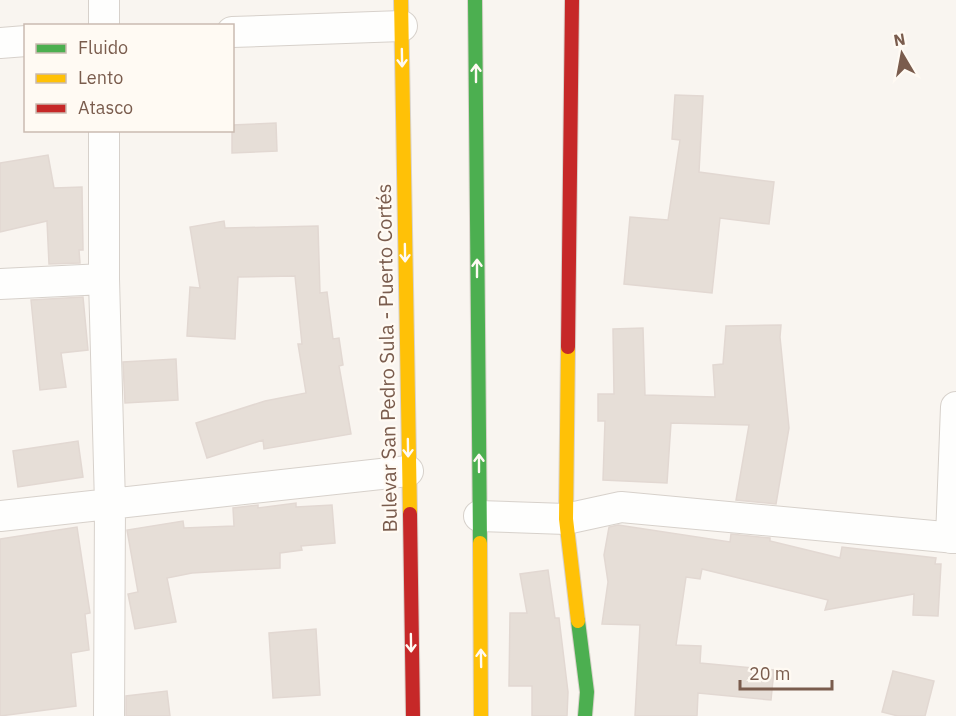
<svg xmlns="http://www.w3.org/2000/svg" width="956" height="716" font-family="'IBM Plex Sans',sans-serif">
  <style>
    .building { fill: #e6ded7; stroke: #e2d8d2; stroke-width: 1.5 }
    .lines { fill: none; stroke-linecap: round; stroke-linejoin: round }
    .street-casing { stroke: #d7d1cb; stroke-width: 32 }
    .fast-casing { stroke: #d9d2cb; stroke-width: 16 }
    .slow-casing { stroke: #d9d2cb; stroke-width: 16 }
    .jam-casing { stroke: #d9d2cb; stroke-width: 16 }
    .street { stroke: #fefefd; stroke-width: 30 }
    .fast { stroke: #4caf50; stroke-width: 14 }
    .slow { stroke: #ffc107; stroke-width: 14 }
    .jam { stroke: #c62828; stroke-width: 14 }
    .oneway { stroke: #fffaf3 }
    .labels { text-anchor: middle; stroke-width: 4.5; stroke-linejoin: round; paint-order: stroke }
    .street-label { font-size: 20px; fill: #7a5c4d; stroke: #fffaf3 }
  </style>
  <rect width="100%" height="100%" fill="#f9f5f0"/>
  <path class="building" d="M675,95L703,96L699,172L774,182L769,224L720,218L712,293L624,284L630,217L668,220L680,140L672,139Z
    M276,123L277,151L232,153V125Z
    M48,155L54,188L82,187L83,250H79L80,263L49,264L47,221L0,232V163Z
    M224,221L225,228L318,226L320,293L327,292L333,339L339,338L343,365L339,366L351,434L264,449L263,440L207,458L196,423L265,401L306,393L298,344H302L295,276L238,277L235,339L187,336L190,287L200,288L190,227Z
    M83,297L88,350L61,353L66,387L40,390L31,300Z
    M781,325L780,337L789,428L776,504L736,500L749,425L671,423L667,483L603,480L605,421H598V394H614L613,329L643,328L645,395L715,397L713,365L723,364L726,326Z
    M176,359L178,400L125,403L123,362Z
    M78,441L83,477L18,487L13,451Z
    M296,503V507L332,505L335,543L301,546L302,550L280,553V568L192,573L167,578L176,622L135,629L128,594L138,592L127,530L183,521L184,528L234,526L233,508L258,505V508Z
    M618,525L730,542L731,534L770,538V541L840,558L842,547L936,558L935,564H941L938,616L913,615L914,594L825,610L828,600L702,569L700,579L686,577L676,645L701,646L700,663L774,670L771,700L698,693L697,716H635L640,625L602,624L608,582L604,555L609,527Z
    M77,527L90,613L85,614L89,650L71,653L76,706L0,716V539Z
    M548,570L555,618H559L568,692L567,716H532V686H509L510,613H527L520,574Z
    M316,629L320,695L273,698L269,633Z
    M893,671L934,681L925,716H898L882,712Z
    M167,691L170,716H126V696Z"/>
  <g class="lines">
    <g class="street-casing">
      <path id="street" d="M104,0V26
        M232,32L402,26
        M0,43L26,41
        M104,130V279L110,504L109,716
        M0,284L104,279
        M0,516L408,471
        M479,516L566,519L621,507L956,538
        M951,538L956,407"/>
    </g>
    <g class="fast-casing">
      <path id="fast" d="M475,0L480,543
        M578,621L587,692L585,716"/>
    </g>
    <g class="slow-casing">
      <path id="slow" d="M401,0L410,514
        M568,347L566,519L578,621
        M480,543L481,716"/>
    </g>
    <g class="jam-casing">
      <path id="jam" d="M568,347L572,0
        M410,514L413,716"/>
    </g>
    <use href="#street" class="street"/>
    <use href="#fast" class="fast"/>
    <use href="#slow" class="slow"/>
    <use href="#jam" class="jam"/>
  </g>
  <defs><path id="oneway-shaft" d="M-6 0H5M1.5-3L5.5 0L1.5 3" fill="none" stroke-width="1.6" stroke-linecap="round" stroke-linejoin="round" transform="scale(1.5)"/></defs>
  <g class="oneway">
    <use href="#oneway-shaft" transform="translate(402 58) rotate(89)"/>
    <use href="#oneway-shaft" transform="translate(476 73) rotate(-90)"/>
    <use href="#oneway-shaft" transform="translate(405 253) rotate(89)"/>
    <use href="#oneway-shaft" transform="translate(477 268) rotate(-90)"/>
    <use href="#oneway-shaft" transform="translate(408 448) rotate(89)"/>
    <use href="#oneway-shaft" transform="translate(479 463) rotate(-90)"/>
    <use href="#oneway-shaft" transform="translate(411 643) rotate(89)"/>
    <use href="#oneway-shaft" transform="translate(481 658) rotate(-91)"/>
  </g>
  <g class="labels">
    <g class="street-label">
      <text transform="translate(387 358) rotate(-91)" y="7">Bulevar San Pedro Sula - Puerto Cortés</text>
    </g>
  </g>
  <rect x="24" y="24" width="210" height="108" fill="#fffaf3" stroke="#cabbb1" stroke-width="1.5"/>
  <rect x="36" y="44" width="30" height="9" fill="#4caf50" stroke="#cabbb1" stroke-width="1.5"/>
  <text x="78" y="54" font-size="18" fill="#7a5c4d">Fluido</text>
  <rect x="36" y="74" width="30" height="9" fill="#ffc107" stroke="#cabbb1" stroke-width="1.5"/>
  <text x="78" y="84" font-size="18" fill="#7a5c4d">Lento</text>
  <rect x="36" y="104" width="30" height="9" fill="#c62828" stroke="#cabbb1" stroke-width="1.5"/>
  <text x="78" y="114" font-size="18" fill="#7a5c4d">Atasco</text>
  <g transform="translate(902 54) rotate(350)" stroke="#fffaf3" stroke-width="4.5" paint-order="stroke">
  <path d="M0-4.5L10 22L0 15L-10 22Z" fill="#7a5c4d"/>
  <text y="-9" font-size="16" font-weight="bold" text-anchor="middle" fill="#7a5c4d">N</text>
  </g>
  <path d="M740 680v9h92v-9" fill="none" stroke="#7a5c4d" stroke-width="3"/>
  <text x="749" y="680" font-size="18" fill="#7a5c4d" stroke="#fffaf3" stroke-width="4.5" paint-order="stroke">20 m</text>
</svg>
